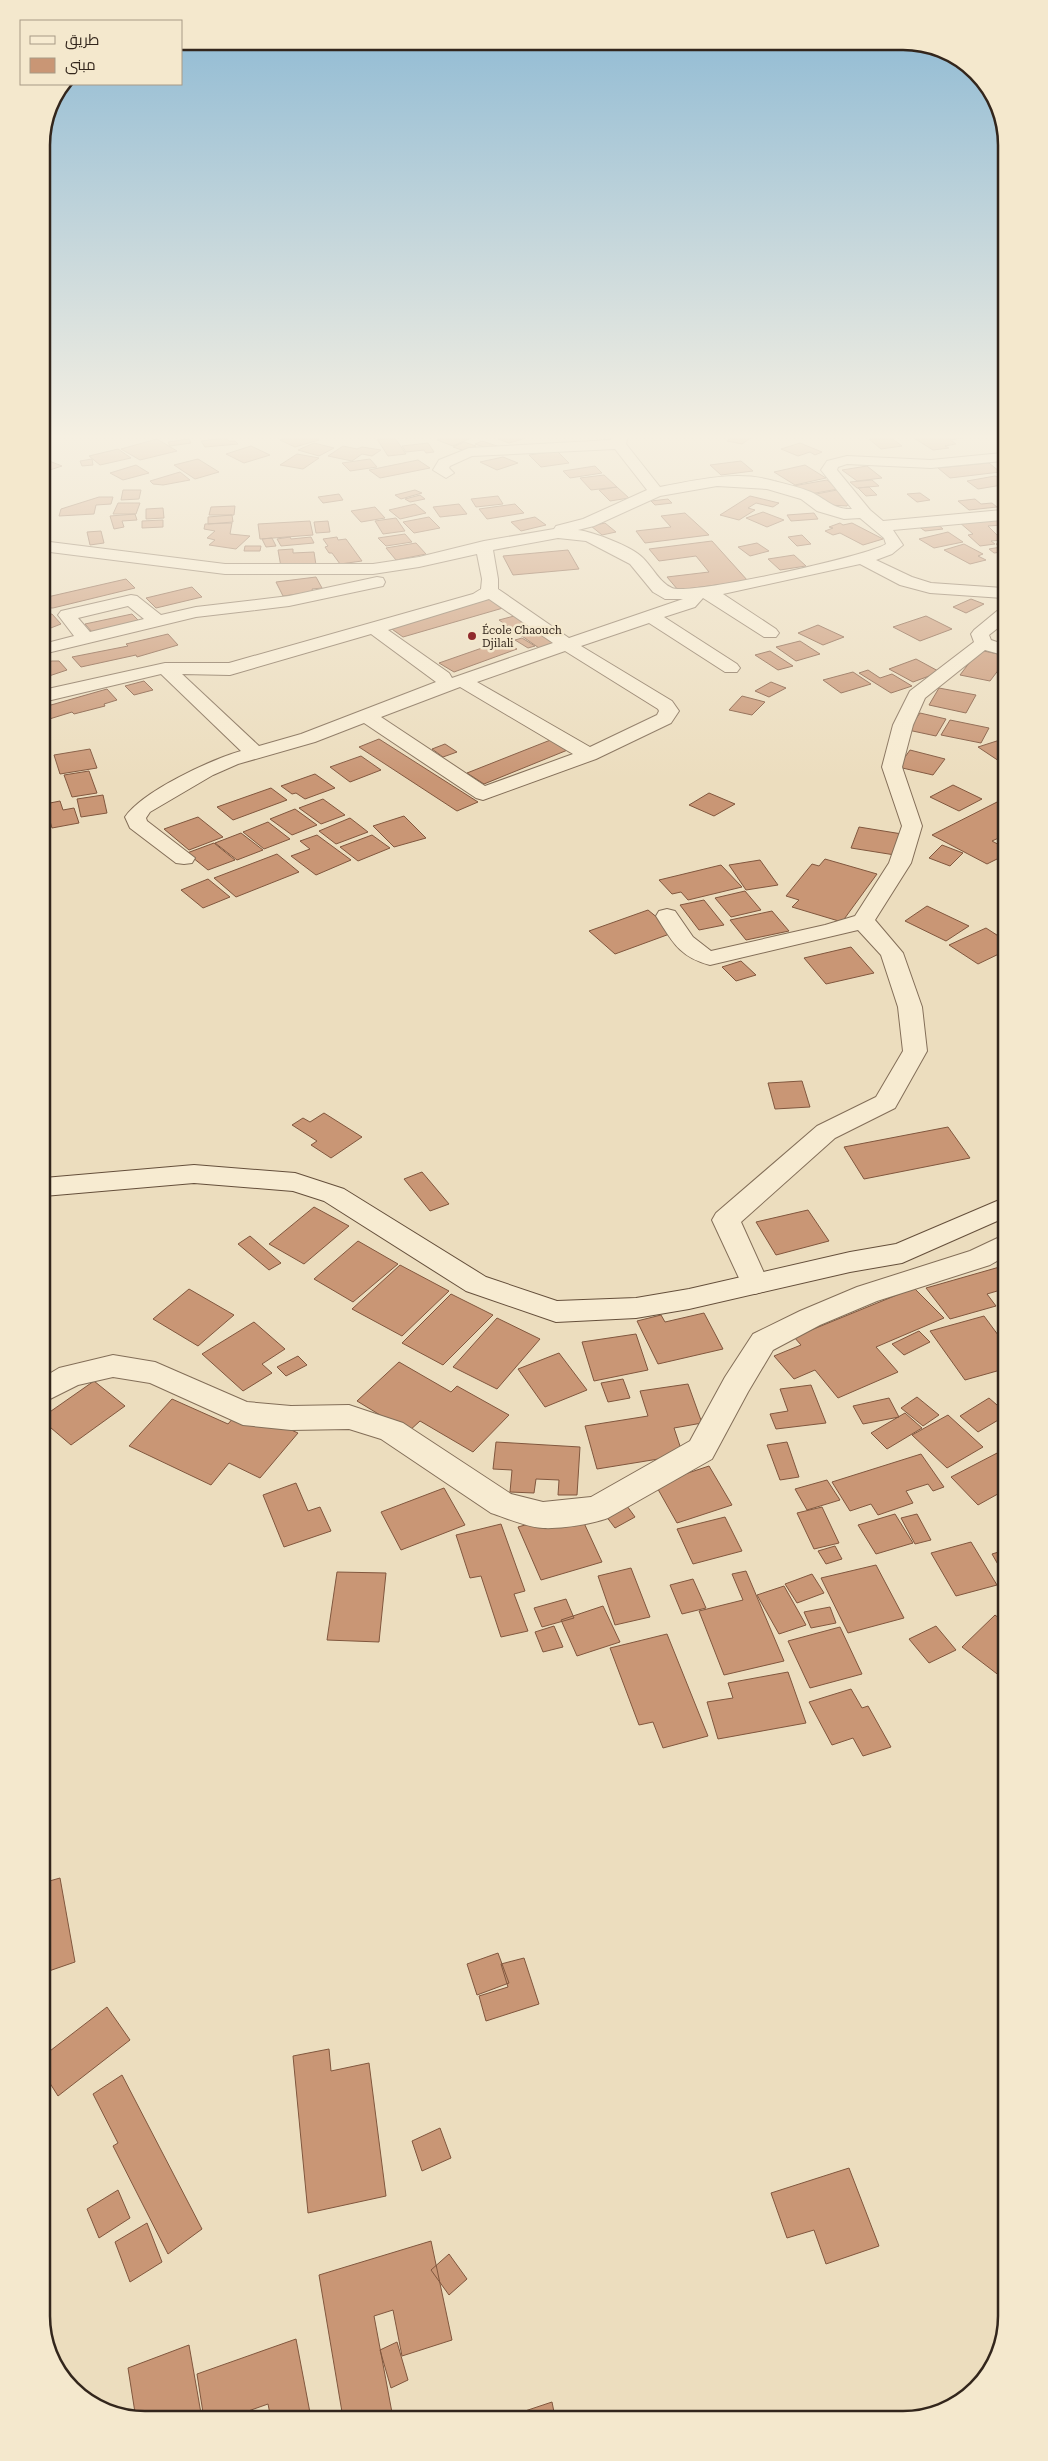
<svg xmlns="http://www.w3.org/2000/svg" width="1048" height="2461" font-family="'Roboto Serif',Cairo,serif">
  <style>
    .building { fill: #c99675; stroke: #81573e }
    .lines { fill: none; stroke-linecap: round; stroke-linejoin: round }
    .street-casing { stroke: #836e58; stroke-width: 2 }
    .secondary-casing { stroke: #654f3b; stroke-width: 2 }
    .street { fill: #f7ebd1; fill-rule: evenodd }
    .secondary { fill: #f7ebd1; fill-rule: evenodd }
    .poi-dot { fill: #902a2d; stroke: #f4e8cd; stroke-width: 2 }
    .labels { text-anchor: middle; stroke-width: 5; stroke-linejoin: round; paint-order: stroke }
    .far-poi-label { font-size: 11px; fill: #33261c; stroke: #f4e8cd; text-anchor: start }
    .rim { fill: none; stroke: #33261c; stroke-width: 2.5 }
  </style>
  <rect width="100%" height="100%" fill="#ecddbe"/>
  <path class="building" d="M281,436H309L319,440L295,447L280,440L287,438Z
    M448,436H458L469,439L453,446L437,440Z
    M507,436H521L526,438L509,443L498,439Z
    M734,436H753L742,444L727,441Z
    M927,436H965L968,437L950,440L956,444L945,446L949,448L933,450L914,438Z
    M890,437L902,446L881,449L869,439Z
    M226,438L229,441H235L238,444L205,447L201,441Z
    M395,438L406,454L388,456L377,439Z
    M157,439L177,451L140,460L121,449Z
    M189,439L191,443L170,446L168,442Z
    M482,441L497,446L490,449L475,444Z
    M464,442L476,446L465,451L453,447Z
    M314,443L334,448L319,456L298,450Z
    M428,443L434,452L426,453L424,450L406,452L402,446Z
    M800,443L822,452L815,455L810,452L798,456L781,449Z
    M251,446L270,455L244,463L226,454Z
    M343,446L357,449L362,447L381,450L372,456L362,454L352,461L328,456Z
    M118,449L131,458L100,465L89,456Z
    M557,451L569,463L541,467L529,455Z
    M297,454L319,458L303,469L280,465Z
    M503,457L518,463L497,470L480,462Z
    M44,459L62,466L44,472L42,460Z
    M92,459L93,465L82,466L80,461Z
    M198,459L219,472L195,479L174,465Z
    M370,459L377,467L350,471L342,463Z
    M418,460L430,468L380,478L369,470Z
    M741,461L753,471L721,475L710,465Z
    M989,463L1000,472L950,478L938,468Z
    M136,465L149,473L123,480L110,473Z
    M805,465L826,478L795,485L774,472Z
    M595,466L602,473L570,478L563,471Z
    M867,466L882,478L857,481L842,470Z
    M180,472L190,480L163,485L153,484L150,481Z
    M604,475L617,487L591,490L580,478Z
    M995,476L1002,479V485L978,489L967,481Z
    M827,480L838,489L810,494L793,486Z
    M872,480L879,486L857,488L850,482Z
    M617,487L629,498L610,501L599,490Z
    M869,487L877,495L866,496L858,488Z
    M123,490H141L139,499L121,500Z
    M415,490L422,493L401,499L395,495Z
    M837,490L849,502L847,506L827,505L811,495Z
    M920,493L930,500L917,502L907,494Z
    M339,494L343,500L323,503L318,497Z
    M420,495L425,499L410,502L405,499Z
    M498,496L503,504L476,507L471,499Z
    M750,496L779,503L773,507L756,503L748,508L755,510L739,520L720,515Z
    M99,497H113L111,504L96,505L94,514L59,516L61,509Z
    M668,499L672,503L655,505L651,501Z
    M975,499L981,504L992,503L997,507L969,510L958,501Z
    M118,503H140L136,514H113Z
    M415,504L426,513L400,519L389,510Z
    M459,504L467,514L440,517L433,507Z
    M515,504L524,513L487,519L479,509Z
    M235,506L234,515H209L211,507Z
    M375,507L385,518L361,522L351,511Z
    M163,508L164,518L146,519V509Z
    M763,512L784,520L767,527L746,518Z
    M685,513L709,535L645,543L636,531L671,527L661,516Z
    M814,513L818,519L791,521L787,515Z
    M135,514L137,520L122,521L124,527L114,529L110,516Z
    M232,515L233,522L208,524V517Z
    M429,517L440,528L414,533L403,522Z
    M535,517L546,525L521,531L511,522Z
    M1002,517V525L988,526L1002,540L991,541L995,544L980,546L968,535L973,534L959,522Z
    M396,518L405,531L383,534L375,521Z
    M163,520V527L142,528V521Z
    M310,521L313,535L260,539L258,524Z
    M328,521L330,532L316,533L314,522Z
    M232,523L230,534L250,536L236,549L209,545L215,540L207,538L215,531L204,529L205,524Z
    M605,523L616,532L602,535L591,526Z
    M840,523L843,525L852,523L883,539L863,545L840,533L833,535L825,531L833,528L829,527Z
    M936,523L943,529L925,531L918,526Z
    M101,531L104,543L90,545L87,532Z
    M948,532L963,542L934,548L919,539Z
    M405,534L412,542L386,546L378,538Z
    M802,535L811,544L797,546L788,537Z
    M290,537L291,539L311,537L314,543L281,546L277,539Z
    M337,537L338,540L346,539L362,561L340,564L332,553H329L325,547L328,546L323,539Z
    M272,538L276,546L266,547L262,539Z
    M712,541L748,581L678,590L667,577L709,572L696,556L659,561L649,549Z
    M416,543L426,554L396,560L386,548Z
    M757,543L769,551L750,556L738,547Z
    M1002,543V552L994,553L989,549L1001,547L996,544Z
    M964,544L983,554L978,556L986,560L970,564L944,550Z
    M245,546H261L260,551H244Z
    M293,549V553L314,552L316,565L281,567L278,550Z
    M568,550L579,569L513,575L503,556Z
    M794,555L806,566L780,570L768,559Z
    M316,577L322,588L312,589L313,592L283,596L276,582Z
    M126,579L135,588L53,608H43V598Z
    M192,587L202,597L156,608L146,598Z
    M489,599L503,608L403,637L389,627Z
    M971,599L984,604L966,613L953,607Z
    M52,614L61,624L43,631V616Z
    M132,614L139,621L92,632L85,624Z
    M518,615L559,642L539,648L499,620Z
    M926,616L952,629L920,641L893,627Z
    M818,625L844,637L823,645L798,633Z
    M168,634L178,645L137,657L136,655L81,667L72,657L128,646L126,644Z
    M522,638L535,646L528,648L515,640Z
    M502,641L517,649L454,672L439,663Z
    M800,641L820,654L796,661L776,647Z
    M979,650L1003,655V664L990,681L960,675Z
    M770,651L793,666L778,670L755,655Z
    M916,659L940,672L913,682L889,669Z
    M52,661H59L67,670L43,678V663Z
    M868,670L880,678L892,674L912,686L891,693L859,673Z
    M853,672L871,684L841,693L823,680Z
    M144,681L153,690L134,695L125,686Z
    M771,682L786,688L769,697L755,691Z
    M939,688L976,695L966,713L929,705Z
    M107,689L117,700L104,704L105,706L74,714L72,712L43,721V705L50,703L51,705Z
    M742,696L765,702L752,715L729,710Z
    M920,713L946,719L936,736L908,730Z
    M950,720L989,728L981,743L941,735Z
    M379,739L478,802L457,811L359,747Z
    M553,739L570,749L484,784L467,773Z
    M1003,739L1002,763L978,747Z
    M445,744L457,752L443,757L432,749Z
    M90,749L97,768L60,774L54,755Z
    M910,750L945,759L933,775L898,767Z
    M361,756L381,770L350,782L330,767Z
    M89,771L97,793L72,797L64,775Z
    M315,774L335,788L305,799L296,793L292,794L281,786Z
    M953,785L982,799L959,811L930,797Z
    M271,788L287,800L233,820L217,807Z
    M709,793L735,804L714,816L689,805Z
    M103,795L107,813L81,817L77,799Z
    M323,799L345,815L321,824L299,808Z
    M1003,799V836L992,841L1003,847V856L987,864L932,835Z
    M60,801L63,810L74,808L79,823L52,828L45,804Z
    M295,809L317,825L292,835L270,819Z
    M404,816L426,838L394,847L373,826Z
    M198,817L223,837L189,850L164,829Z
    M350,818L368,832L336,844L319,831Z
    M268,822L290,839L264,849L243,832Z
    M859,827L902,834L895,855L851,848Z
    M241,833L263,850L237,860L215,843Z
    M317,835L351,860L316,875L291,856L310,849L300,841Z
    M372,835L390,848L358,861L340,847Z
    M214,843L235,860L208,870L187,853Z
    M942,845L963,853L950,866L929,858Z
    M277,854L299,872L236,897L214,878Z
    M825,859L877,874L842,922L792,907L799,900L786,896L812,864L819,866Z
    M760,860L778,885L746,890L729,865Z
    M721,865L742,887L688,900L681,892L672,894L659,880Z
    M208,879L230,897L203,908L181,890Z
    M745,891L761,910L731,917L715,898Z
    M704,900L724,925L699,930L680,905Z
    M927,906L969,926L946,941L905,921Z
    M648,910L675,932L615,954L589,931Z
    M772,911L789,931L746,940L730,920Z
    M986,928L1003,939V952L978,964L949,945Z
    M851,947L874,973L826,984L804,958Z
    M741,961L756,975L736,981L722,967Z
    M802,1081L810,1107L775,1109L768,1083Z
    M324,1113L362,1137L331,1158L311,1145L317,1141L292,1125L303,1118L310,1122Z
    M948,1127L970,1158L864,1179L844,1147Z
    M422,1172L449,1204L430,1211L404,1179Z
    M314,1207L349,1226L304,1264L269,1244Z
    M808,1210L829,1241L776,1255L756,1222Z
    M250,1236L281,1263L269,1270L238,1244Z
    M358,1241L398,1264L353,1302L314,1279Z
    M400,1265L449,1291L402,1336L352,1309Z
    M1003,1266L1004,1289L987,1294L996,1306L950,1319L926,1288Z
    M914,1288L944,1318L876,1347L898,1372L838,1398L815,1370L794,1379L774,1356L801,1345L794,1337Z
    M189,1289L234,1315L198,1346L153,1319Z
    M451,1294L493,1315L443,1365L402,1343Z
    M704,1313L723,1349L658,1364L637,1321L661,1315L665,1322Z
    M984,1316L1004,1343V1369L965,1380L930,1331Z
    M497,1318L540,1339L497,1389L453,1367Z
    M254,1322L285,1349L262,1364L272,1373L243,1391L202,1354Z
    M919,1331L930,1342L904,1355L892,1344Z
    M636,1334L648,1370L594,1381L582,1342Z
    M559,1353L587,1390L545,1407L518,1369Z
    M298,1356L307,1365L286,1376L277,1367Z
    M399,1362L451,1392L457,1386L509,1415L473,1452L420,1421L408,1432L357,1401Z
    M623,1379L630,1398L608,1402L601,1383Z
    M94,1381L125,1406L71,1445L44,1422V1416Z
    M688,1384L702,1423L674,1428L683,1455L597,1469L585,1426L648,1416L640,1391Z
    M811,1385L826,1423L776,1429L770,1414L788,1411L780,1389Z
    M917,1397L939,1415L923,1426L901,1408Z
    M889,1398L899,1417L863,1424L853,1406Z
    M989,1398L1005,1412V1416L978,1432L960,1416Z
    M172,1399L228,1424L242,1408L298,1433L260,1478L229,1463L211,1485L129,1446Z
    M905,1413L922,1428L887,1449L871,1433Z
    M948,1415L983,1447L947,1468L912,1435Z
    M496,1442L580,1447L577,1495H558L559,1480L536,1479L534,1493L510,1492L512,1470L493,1469Z
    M787,1442L799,1477L780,1480L767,1445Z
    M1001,1451L1005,1454V1490L978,1505L951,1477Z
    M921,1454L944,1487L933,1491L928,1484L906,1491L913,1503L878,1515L871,1504L850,1511L832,1482Z
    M709,1466L732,1505L677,1523L655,1484Z
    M827,1480L840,1500L807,1510L795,1489Z
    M296,1483L308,1511L320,1507L331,1531L284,1547L263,1495Z
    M444,1488L465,1525L401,1550L381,1512Z
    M627,1506L635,1517L615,1528L606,1516Z
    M822,1507L839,1543L814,1549L797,1513Z
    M578,1510L602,1562L541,1580L518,1527Z
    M895,1514L913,1543L876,1554L858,1525Z
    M917,1514L931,1540L915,1544L901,1518Z
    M725,1517L742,1551L693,1564L677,1529Z
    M501,1524L525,1591L514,1594L528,1631L501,1637L481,1576L470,1578L456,1535Z
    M971,1542L997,1585L956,1596L931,1553Z
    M835,1546L842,1559L826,1564L818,1551Z
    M1005,1550V1566L1000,1568L992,1554Z
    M876,1565L904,1618L848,1633L821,1578Z
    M631,1568L650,1617L615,1625L598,1576Z
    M746,1571L784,1661L724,1675L699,1611L743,1600L732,1574Z
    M337,1572L386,1573L379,1642L327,1640Z
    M812,1574L824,1593L797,1603L785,1584Z
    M693,1579L706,1608L682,1614L670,1585Z
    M784,1586L806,1625L779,1634L757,1595Z
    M566,1599L574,1618L542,1627L534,1608Z
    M603,1606L620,1642L577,1656L561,1620Z
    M830,1607L836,1623L811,1628L804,1612Z
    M995,1615L1005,1623V1680L962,1647Z
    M554,1626L563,1647L543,1652L535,1632Z
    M936,1626L956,1650L929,1663L909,1639Z
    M840,1627L862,1674L810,1688L788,1641Z
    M667,1634L708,1736L663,1748L653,1722L639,1725L610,1648Z
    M788,1672L806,1723L718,1739L707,1702L733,1698L728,1683Z
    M851,1689L862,1708L868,1706L891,1747L863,1756L853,1738L832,1745L809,1702Z
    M60,1878L75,1962L46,1972V1882Z
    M498,1953L509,1983L477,1995L467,1964Z
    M524,1958L539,2004L486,2021L479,1996L508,1987L501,1964Z
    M107,2007L130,2040L58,2096L46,2077V2054Z
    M329,2049L331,2071L369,2063L386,2196L308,2213L293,2056Z
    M122,2075L202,2229L168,2254L113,2146L118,2143L93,2094Z
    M440,2128L451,2158L422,2171L412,2141Z
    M849,2168L879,2246L826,2264L814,2230L787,2238L771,2193Z
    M118,2190L130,2218L99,2238L87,2209Z
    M147,2223L162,2262L130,2282L115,2242Z
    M431,2241L452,2340L402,2356L393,2310L374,2316L393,2418H343L319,2275Z
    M449,2254L467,2279L449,2295L431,2270Z
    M296,2339L311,2418L271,2419L268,2404L237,2415L238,2419H204L197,2374Z
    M397,2342L408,2380L391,2388L380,2350Z
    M189,2345L202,2419H136L128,2368Z
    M552,2402L555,2417H507Z"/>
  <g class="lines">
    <g class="street-casing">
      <path id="street" d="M613,436H628L626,444L660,487C697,480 737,470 774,481C786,484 799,487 811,492C826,499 834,510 852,509L821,470L827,461L847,456L931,460L1002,453V461L931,468L847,464L838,467L837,470L870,510L883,521L1002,510V520L893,530L903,545L892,554L876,560L912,577L931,583L1003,588V598L930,593L900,585L860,564L723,594L776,629L779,633L776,637H764L703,598L695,607L664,617L737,664L740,668L737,672H725L649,623L581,646L672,701L679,711L671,723L596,759L483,800L476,798L364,723L315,742L238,764L213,775L150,812L146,818L147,821L195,858L192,863L184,864L176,863L130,828L125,817C143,791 210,760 241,751L161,674L43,702V690L165,663H229L473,594L481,589L482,579L477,554L419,567L373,574H225L42,551V541L225,564H373L419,557L484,541L554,529L556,526L583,519L647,490L615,449L472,456L450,466L449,468L454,473L446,478L433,470L439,460L469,448L611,440ZM717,486L767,489L801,499L817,511L844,519L860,518L884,538L886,544C868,556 689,596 672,588C660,583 653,568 643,558C633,547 594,532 578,530L594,526L660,496ZM558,538L586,541L630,564L653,592L665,599H683L569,638L498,589V579L493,550ZM489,599L553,643L452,678L449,673L388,630ZM371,634L436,682L301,734L259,746L182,674L230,675ZM565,651L658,709L659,711L657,715L590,747L477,682ZM460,687L573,754L485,786L381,717Z
        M377,577L383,578L385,582L383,586L289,606L196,617L43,654V644L74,636L58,615L61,611L131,595L137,596L161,615L196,607L289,596ZM128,606L144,619L90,632L78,618Z
        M1003,610V624L989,635L991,640L1003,644V655L985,650L925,698L913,725L902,767L922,826L911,863L875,920L903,953L922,1007L927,1051L895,1108L835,1138L741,1222L769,1284L765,1291L755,1294L745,1291L712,1220L716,1213L817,1126L876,1097L903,1051L898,1007L881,955L858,930L710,965C679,957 672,941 656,916L659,911L667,909L675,911L693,937L711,951L825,925L855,916L889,863L902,826L882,767L893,725L910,691L974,642L971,634L974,630L997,611Z
        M1004,1235V1257L990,1265L877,1301L820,1325L773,1350L748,1392L712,1459L608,1518C592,1524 561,1529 543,1528C526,1527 507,1518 491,1513L381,1439L349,1429L291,1430L243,1425L150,1383L113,1377L78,1385L44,1402V1377L59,1368L113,1355L155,1362L247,1402L291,1406L349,1405L403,1423L511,1494L543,1502L591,1497L690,1441L725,1377L753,1334L800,1311L857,1287L970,1251Z"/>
    </g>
    <g class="secondary-casing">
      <path id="secondary" d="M194,1165L295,1173L344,1189L486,1277L557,1301L636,1298L689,1289L850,1252L896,1244L1004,1198V1218L902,1263L850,1272L689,1309L636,1318L556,1322L466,1291L324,1201L293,1191L194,1183L44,1196V1178Z"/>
    </g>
    <use href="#street" class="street"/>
    <use href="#secondary" class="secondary"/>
  </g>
  <linearGradient id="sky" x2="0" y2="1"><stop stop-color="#8bb8d3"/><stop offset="0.56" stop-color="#f6f0e2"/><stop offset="1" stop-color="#f6f0e2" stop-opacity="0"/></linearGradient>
  <rect width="1048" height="780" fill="url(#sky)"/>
  <circle class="poi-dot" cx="472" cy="636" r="5"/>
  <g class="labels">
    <g class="far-poi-label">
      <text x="482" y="634">École Chaouch<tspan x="482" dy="13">Djilali</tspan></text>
    </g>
  </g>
  <path d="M0 0H1048V2461H0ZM145 50H903A95 95 0 0 1 998 145V2316A95 95 0 0 1 903 2411H145A95 95 0 0 1 50 2316V145A95 95 0 0 1 145 50Z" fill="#f4e8cd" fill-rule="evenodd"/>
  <path class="rim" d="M145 50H903A95 95 0 0 1 998 145V2316A95 95 0 0 1 903 2411H145A95 95 0 0 1 50 2316V145A95 95 0 0 1 145 50Z"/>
  <rect x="20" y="20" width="162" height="65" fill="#f4e8cd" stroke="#a79a86"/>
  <rect x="30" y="36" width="25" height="8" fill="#f7ebd1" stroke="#a79a86"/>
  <text x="65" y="45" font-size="15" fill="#33261c">طريق</text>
  <rect x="30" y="58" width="25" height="15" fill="#c99675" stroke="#a79a86"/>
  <text x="65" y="70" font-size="15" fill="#33261c">مبنى</text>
</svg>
